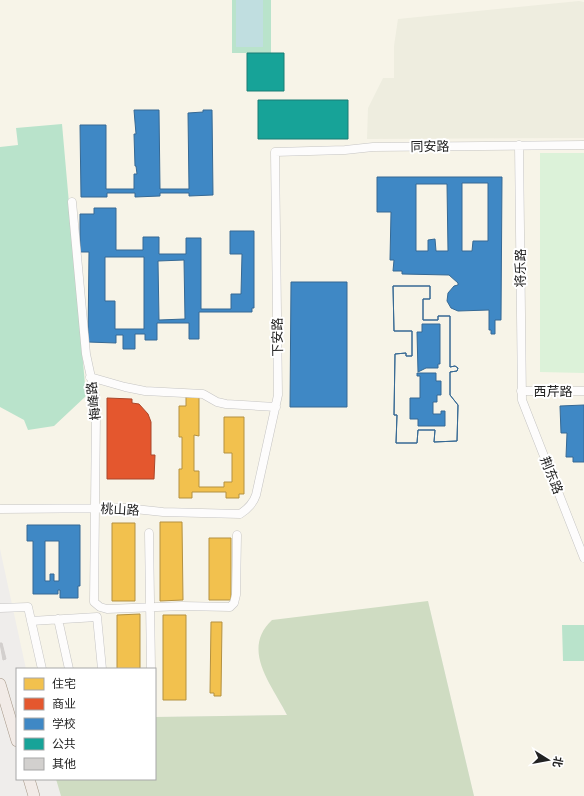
<svg xmlns="http://www.w3.org/2000/svg" width="584" height="796" font-family="Lato,'Noto Sans SC',sans-serif">
  <style>
    .education { fill: #f7f4e8 }
    .farmland { fill: #eeeddf }
    .forest { fill: #cfdcc2 }
    .park { fill: #dcf2d9 }
    .pitch { fill: #b9e3cb }
    .water { fill: #c0dee0 }
    .homes { fill: #f2c14e; stroke: #b49141 }
    .shops { fill: #e4572e; stroke: #aa472a }
    .schools { fill: #3f88c5; stroke: #366994; fill-rule: evenodd }
    .public { fill: #17a398; stroke: #1a7c75 }
    .building { fill: #d2d0ce; stroke: #d2cecc }
    .lines { fill: none; stroke-linecap: round; stroke-linejoin: round }
    .minor-casing { stroke: #c5c4c3; stroke-width: 9 }
    .major-casing { stroke: #a59787; stroke-width: 12 }
    .minor { stroke: #fdfcfc; stroke-width: 8 }
    .major { stroke: #f2ebe7; stroke-width: 11 }
    .labels { text-anchor: middle; stroke-width: 4; stroke-linejoin: round; paint-order: stroke }
    .street-label { font-size: 13px; fill: #222; stroke: #fff }
  </style>
  <rect width="100%" height="100%" fill="#efedeb"/>
  <path class="education" d="M0,0H584V796H474L428,601L267,679L287,715L155,717V669H26L0,549Z"/>
  <path class="farmland" d="M579,1L584,2V138L367,139L368,108L383,78H394V46L398,19Z"/>
  <path class="forest" d="M428,601L474,796H61L56,779H155V717L287,715C273,686 240,650 272,620Z"/>
  <path class="park" d="M540,153H584V373L540,372Z"/>
  <path class="pitch" d="M232,0H271V53H232Z
    M62,124L86,396L54,426L28,430L24,420L0,407V147L18,145L16,128Z
    M562,625H584V661H563Z"/>
  <path class="water" d="M236,0H263V47H236Z"/>
  <path class="homes" d="M186,397H199V436L194,435V471H199V487H224V482H232V453H224V417H244V494H239V498H226V492H192V498H179V469H182V437H179V406H186Z
    M160,522H182L183,600L160,601Z
    M112,523H135V601H112Z
    M209,538H231V600H209Z
    M140,614V669H117V615Z
    M163,615H186V700H163Z
    M211,622H222L221,696H214V693H210Z"/>
  <path class="shops" d="M107,398L132,399V403L139,404L148,414L151,422V455H155L154,479H107Z"/>
  <path class="schools" d="M134,110H159L160,189H189L188,113L203,112V110H212L213,195L189,196V193H160V196L135,197V193H107V197H81L80,125H106V189H134V174H137L136,166H135L134,134H136Z
    M377,177H502L501,320H495V334H491V330H489V310L458,311L451,308L447,301L448,293L454,286L458,285V283L449,275L402,274V271H393L394,260H390L391,212H377ZM462,183H488V241H473L472,251H462ZM416,184H447L448,251H436L435,239L428,240V251H416Z
    M94,208H116V250H143V237H159V254H186V238H201V309H231V294H241L242,254H230V231H254V308H252V312H199V339H189V323H157V340H145V334H135V349H123V335H116V343L88,342L89,252H80V214H94ZM105,257H144V329H115V301H105ZM184,260L185,319L159,320L158,261Z
    M291,282H347V407H290Z
    M393,286H430V299H423V320H438V316H450V367L455,366L458,368L457,371L450,372V395L458,405L457,441L434,442L435,430H418L417,443H396L397,415H394L395,354L406,353V356H412V331H394ZM422,324H440V364H438V368H426L418,372L417,332H422ZM417,373H436V381H441V395H437V402H433V414H441V411H445V426H418V419H410V398H420V376H417Z
    M393,286H430V299H423V320H438V316H450V367L455,366L458,368L457,371L450,372V395L458,405L457,441L434,442L435,430H418L417,443H396L397,415H394L395,354L406,353V356H412V331H394Z
    M584,405V462H573V457H566L567,433H561L560,406Z
    M27,525H80V586H78V598H60V590H58V594H33V541H27ZM45,541H59V581H54V574H50V581H45Z"/>
  <path class="public" d="M247,53H284V91H247Z
    M258,100H348V139H258Z"/>
  <path class="building" d="M0,643H2L6,659L3,660Z"/>
  <g class="lines">
    <g class="minor-casing">
      <path id="minor" d="M519,145L522,400L584,558
        M72,202L86,354L95,396L96,414L94,602L100,607L107,609L182,606L230,607L234,603L236,595L237,535
        M90,377L125,387L145,391L203,394L217,402L226,404L276,407
        M521,391H584
        M0,509L125,508L163,512L240,514C248,509 253,504 256,495L278,395L275,152L345,150L373,147L584,145
        M149,533L151,669
        M0,608L28,607L42,669
        M58,619L69,669
        M31,621L97,617L102,669"/>
    </g>
    <g class="major-casing">
      <path id="major" d="M0,684L17,741
        M29,779L34,796"/>
    </g>
    <use href="#minor" class="minor"/>
    <use href="#major" class="major"/>
  </g>
  <g class="labels">
    <g class="street-label">
      <text transform="translate(430 146) rotate(-1)" y="5">同安路</text>
      <text transform="translate(520 268) rotate(-90)" y="5">将乐路</text>
      <text transform="translate(277 337) rotate(-91)" y="5">下安路</text>
      <text x="553" y="396">西芹路</text>
      <text transform="translate(93 401) rotate(-97)" y="5">梅峰路</text>
      <text transform="translate(552 475) rotate(68)" y="5">荆东路</text>
      <text transform="translate(120 509) rotate(3)" y="5">桃山路</text>
    </g>
  </g>
  <rect x="16" y="668" width="140" height="112" fill="#ffffff" stroke="#a7a7a7"/>
  <rect x="24" y="678" width="20" height="12" fill="#f2c14e" stroke="#a7a7a7"/>
  <text x="52" y="688" font-size="12" fill="#222222">住宅</text>
  <rect x="24" y="698" width="20" height="12" fill="#e4572e" stroke="#a7a7a7"/>
  <text x="52" y="708" font-size="12" fill="#222222">商业</text>
  <rect x="24" y="718" width="20" height="12" fill="#3f88c5" stroke="#a7a7a7"/>
  <text x="52" y="728" font-size="12" fill="#222222">学校</text>
  <rect x="24" y="738" width="20" height="12" fill="#17a398" stroke="#a7a7a7"/>
  <text x="52" y="748" font-size="12" fill="#222222">公共</text>
  <rect x="24" y="758" width="20" height="12" fill="#d2d0ce" stroke="#a7a7a7"/>
  <text x="52" y="768" font-size="12" fill="#222222">其他</text>
  <g transform="translate(548 760) rotate(101)" stroke="#ffffff" stroke-width="3" paint-order="stroke">
  <path d="M0-3L7 15L0 10L-7 15Z" fill="#222222"/>
  <text y="-6" font-size="11" font-weight="bold" text-anchor="middle" fill="#222222">北</text>
  </g>
</svg>
